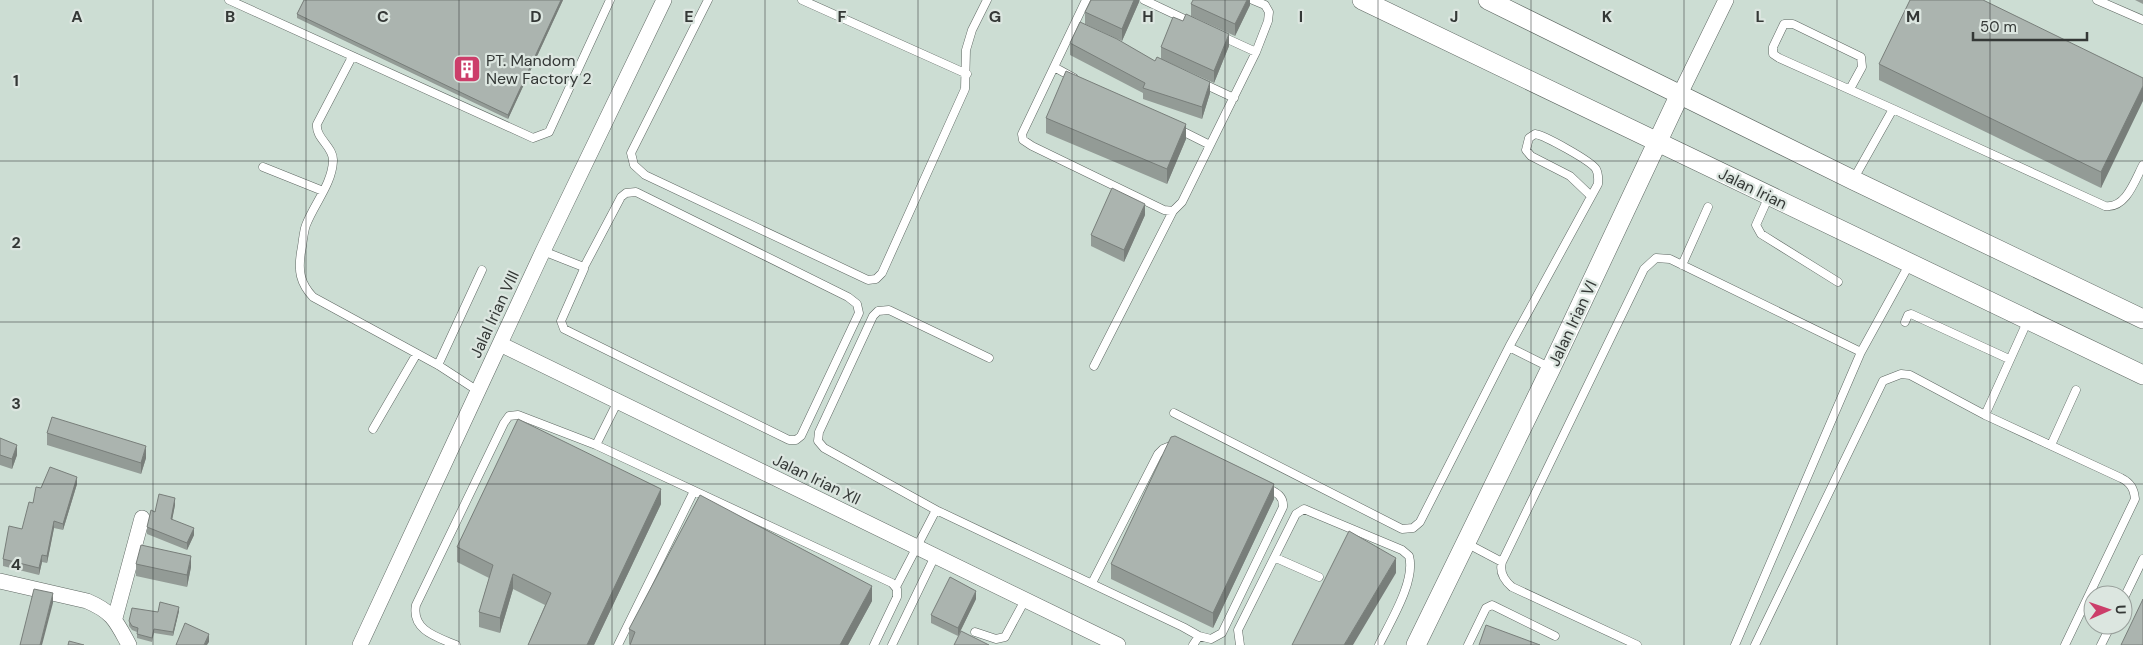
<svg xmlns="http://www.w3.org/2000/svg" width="2143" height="645" font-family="'DM Sans',sans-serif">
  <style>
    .built { fill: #ccddd3; fill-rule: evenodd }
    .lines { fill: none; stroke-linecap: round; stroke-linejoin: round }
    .service-casing { stroke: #5e6762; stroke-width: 9 }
    .minor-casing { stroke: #5e6762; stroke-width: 16 }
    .tertiary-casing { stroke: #5e6762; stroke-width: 20 }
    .service { stroke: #fff; stroke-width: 8 }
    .minor { stroke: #fff; stroke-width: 15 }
    .tertiary { stroke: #fff; stroke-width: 19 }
    .wall { fill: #939b96 }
    .shaded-wall { fill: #787e7a }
    .building { fill: #abb4af; stroke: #787e7a }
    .grid { fill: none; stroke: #343836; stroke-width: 1; stroke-opacity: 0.55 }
    .labels { text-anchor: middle; stroke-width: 4.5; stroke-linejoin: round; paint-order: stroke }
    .poi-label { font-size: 16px; fill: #343836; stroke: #dce6e0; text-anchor: start }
    .street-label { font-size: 16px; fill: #343836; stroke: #dce6e0 }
    .grid-label { font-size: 16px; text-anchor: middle; font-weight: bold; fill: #343836; stroke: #dce6e0; stroke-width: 4.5; stroke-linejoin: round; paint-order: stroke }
  </style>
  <rect width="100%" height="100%" fill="#dce6e0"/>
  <path class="built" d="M0,0H2143V645H0ZM2093,595H2123V625H2093Z"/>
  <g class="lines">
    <g class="service-casing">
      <path id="service" d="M229,0L533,138L549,132L610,0
        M708,0L631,153L634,165L645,175L868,280L876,279L882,273L965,89L966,50L972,30L987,0
        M802,0L967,74
        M1144,0L1193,23
        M2097,0L2143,20
        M1221,36L1256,52
        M352,57L317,124C315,138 334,147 333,161C332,184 314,204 306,225C303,233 303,243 301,252C298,271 300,283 313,297L438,365L478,391
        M1054,67L1022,134L1023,140L1032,146L1164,210L1173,211L1182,202L1256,52L1268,21L1269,12L1265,5L1253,0
        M1074,78L1054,67L1086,0
        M1202,83L1234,98
        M1850,89L1862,67L1861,57L1793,24H1784L1773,47V54L1779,58L1893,109
        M1176,128L1210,145
        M263,167L323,191
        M1853,180L1893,109L2105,206C2126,209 2135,180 2143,165
        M1769,196L1756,225L1761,234L1838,282
        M543,251L581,266L584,269L561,321L564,329L789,440H796L801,436L859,313L857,304L848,297L636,192L626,193L621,197L584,267
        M1682,265L1708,207
        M1905,322L1908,315L1911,314L2009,359
        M1509,347L1551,368
        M438,365L482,270
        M1094,366L1173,211
        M1174,413L1402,529L1413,528L1420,522L1509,347L1598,184C1598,179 1599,174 1596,169C1591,161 1544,135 1535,134L1529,138L1526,150L1531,156L1570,176L1591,196
        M1985,415L2121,478C2131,483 2134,489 2135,499L2065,645
        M373,429L416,355
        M596,445L618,401
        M2051,445L2076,390
        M936,510L1183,627L1199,636L1193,645
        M1466,543L1502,562
        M1276,558L1319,577
        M1092,583L1158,454L1163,449L1173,445
        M896,587L936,510L824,448L818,441L819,432L873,316L878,311L889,310L989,358
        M2123,600L2143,559
        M975,632L996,639L1005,637L1025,600
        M1199,636L1211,639L1222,633L1283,507C1284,495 1275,492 1265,487
        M456,645C437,637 411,630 416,605L504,423L509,416L518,415L596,445L892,583L897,589V597L874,645
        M618,645L694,491
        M892,645L935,556
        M1240,645L1238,630L1296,514L1304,509L1402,550L1409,556C1416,581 1390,622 1379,645
        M1468,645L1486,608L1492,605L1555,636
        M1637,645L1512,587C1504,580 1499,572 1502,562L1644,269L1656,258L1670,259L1861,352
        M1735,645L1861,352L1910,263
        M1755,645L1883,381L1901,374L1910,375L1985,415L2028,320
        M2101,645L2111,625"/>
    </g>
    <g class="minor-casing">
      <path id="minor" d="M1680,94L1726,0
        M500,344L1118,645
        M0,581L87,601C113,612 116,621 129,645
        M115,618L142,518
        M360,645L543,251L664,0"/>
    </g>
    <g class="tertiary-casing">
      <path id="tertiary" d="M1362,0L2143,375
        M1488,0L1853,180L2143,319
        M1416,645L1551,368L1680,94"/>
    </g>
    <use href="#service" class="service"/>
    <use href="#minor" class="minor"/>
    <use href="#tertiary" class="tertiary"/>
  </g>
  <path class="wall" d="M304,0H563L508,119L297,18V14Z
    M1139,0V2L1122,41L1085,24V12Z
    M1250,0V5L1235,36L1191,16V4Z
    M2135,0H2143V4Z
    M1070,43L1155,61L1210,93L1202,119L1143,99V93L1070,55Z
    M1229,46L1214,83L1161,59V47Z
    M1879,64L2143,78L2101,188L1879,80Z
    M1046,118L1186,139L1167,184L1046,133Z
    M1145,215L1124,262L1091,246V235Z
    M47,433L146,458L141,474L47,445Z
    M0,438L17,455L12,469L0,465Z
    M77,484L63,530L54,528L47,563L42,562L39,575L3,566V559L22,529L33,503L41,488Z
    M1274,499L1213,628L1111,579V564Z
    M661,504L594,645H528L545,605L513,589L500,633L479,627V612L489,578L457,562V547Z
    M175,505L172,519L194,535L187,550L147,534V527L155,512Z
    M136,564L191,567L187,587L136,576Z
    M976,599L958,636L931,623V615Z
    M872,601L848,645H630L629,644V629Z
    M179,611L173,636L154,633L152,642L137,638V632L132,630L129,626V621L158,612Z"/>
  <path class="shaded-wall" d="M561,0H563L508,119V115Z
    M1134,0H1139V2L1122,41V29Z
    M1247,0H1250V5L1235,36V24Z
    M1229,34V46L1214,83V71Z
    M1210,82V93L1202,119V107Z
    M2143,86V101L2101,188V172Z
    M1186,124V139L1167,184V169Z
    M1145,204V215L1124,262V250Z
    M17,445V455L12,469V459Z
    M146,446V458L141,474V463Z
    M77,477V484L63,530V524Z
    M1274,484V499L1213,628V613Z
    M661,489V504L594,645H587Z
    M175,498V505L171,526V519Z
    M54,521V528L47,563V556Z
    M194,528V535L187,550V543Z
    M42,555V562L39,575V568Z
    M191,556V567L187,587V575Z
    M1396,558V573L1353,645H1344Z
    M513,574V589L500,633V618Z
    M872,586V601L848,645H840Z
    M976,591V599L958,636V628Z
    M53,593V603L42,645H40Z
    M179,607V611L173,636V632Z
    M209,634V642L207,645H204Z"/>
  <path class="building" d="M304,0H561L508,115L297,14Z
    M1091,0H1134L1122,29L1085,12Z
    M1193,0H1247L1235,24L1191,4Z
    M1910,0H1983L2143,78V86L2101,172L1879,64Z
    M1186,14L1229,34L1214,71L1161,47L1173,17L1183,21Z
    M1080,22L1117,39L1155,61L1157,57L1210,82L1202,107L1143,88L1145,83L1070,43Z
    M1066,71L1186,124L1167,169L1046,118Z
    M1112,188L1145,204L1124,250L1091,235Z
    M52,417L146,446L141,463L47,433Z
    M518,419L661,489L587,645H528L551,593L513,574L500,618L479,612L493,565L457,547Z
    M1175,436L1274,484L1213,613L1111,564L1171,437Z
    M0,438L17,445L12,459L0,455Z
    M50,467L77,477L63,524L54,521L47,556L42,555L39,568L3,559L9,526L22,529L29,502L33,503L36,487L41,488Z
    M159,494L175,498L171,519L194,528L187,543L147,527L151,510L155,512Z
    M700,495L872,586L840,645H630L635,632L629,629Z
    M1349,531L1396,558L1344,645H1292Z
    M141,545L191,556L187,575L136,564Z
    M950,577L976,591L958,628L931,615Z
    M34,589L53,593L40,645H20Z
    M2143,599V645H2121Z
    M160,602L179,607L173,632L154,629L152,638L137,634L138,628L132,626L129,621L132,608L158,612Z
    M185,623L209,634L204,645H176Z
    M1486,625L1540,645H1479Z
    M961,631L989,645H954Z
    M69,641L84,645H68Z"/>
  <path class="grid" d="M153,0V645M306,0V645M459,0V645M612,0V645M765,0V645M918,0V645M1072,0V645M1225,0V645M1378,0V645M1531,0V645M1684,0V645M1837,0V645M1990,0V645M0,161H2143M0,322H2143M0,484H2143"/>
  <defs>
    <g id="building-square" transform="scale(1.4375)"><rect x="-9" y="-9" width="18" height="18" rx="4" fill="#cc3e6a" stroke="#dce6e0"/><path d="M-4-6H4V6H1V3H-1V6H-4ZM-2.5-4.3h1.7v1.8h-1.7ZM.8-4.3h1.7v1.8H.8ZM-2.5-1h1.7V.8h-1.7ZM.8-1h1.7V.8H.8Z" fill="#fff"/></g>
  </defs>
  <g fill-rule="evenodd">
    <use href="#building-square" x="467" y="69"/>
  </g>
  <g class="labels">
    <g class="poi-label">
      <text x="486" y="66">PT. Mandom<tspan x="486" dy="18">New Factory 2</tspan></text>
    </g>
    <g class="street-label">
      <text transform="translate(1753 188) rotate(26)" y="6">Jalan Irian</text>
      <text transform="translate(494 314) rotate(-65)" y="6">Jalal Irian VIII</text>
      <text transform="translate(1572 323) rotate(-65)" y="6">Jalan Irian VI</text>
      <text transform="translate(817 479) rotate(26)" y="6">Jalan Irian XII</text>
    </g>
  </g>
  <g class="grid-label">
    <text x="77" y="22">A</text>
    <text x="230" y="22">B</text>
    <text x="383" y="22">C</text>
    <text x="536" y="22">D</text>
    <text x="689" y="22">E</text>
    <text x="842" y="22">F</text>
    <text x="995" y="22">G</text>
    <text x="1148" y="22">H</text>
    <text x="1301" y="22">I</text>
    <text x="1454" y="22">J</text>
    <text x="1607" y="22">K</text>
    <text x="1760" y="22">L</text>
    <text x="1913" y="22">M</text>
    <text x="16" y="86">1</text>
    <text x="16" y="248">2</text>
    <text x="16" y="409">3</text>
    <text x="16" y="570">4</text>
  </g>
  <g transform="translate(2108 610) rotate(88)"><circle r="24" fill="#dce6e0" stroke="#99a09c"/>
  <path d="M0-4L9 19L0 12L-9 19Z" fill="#cc3e6a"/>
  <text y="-8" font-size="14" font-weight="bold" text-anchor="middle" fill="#343836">U</text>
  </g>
  <path d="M1973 32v8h114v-8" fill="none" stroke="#343836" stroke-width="2.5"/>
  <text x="1980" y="32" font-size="15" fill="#343836" stroke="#dce6e0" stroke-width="4" paint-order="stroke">50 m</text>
</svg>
